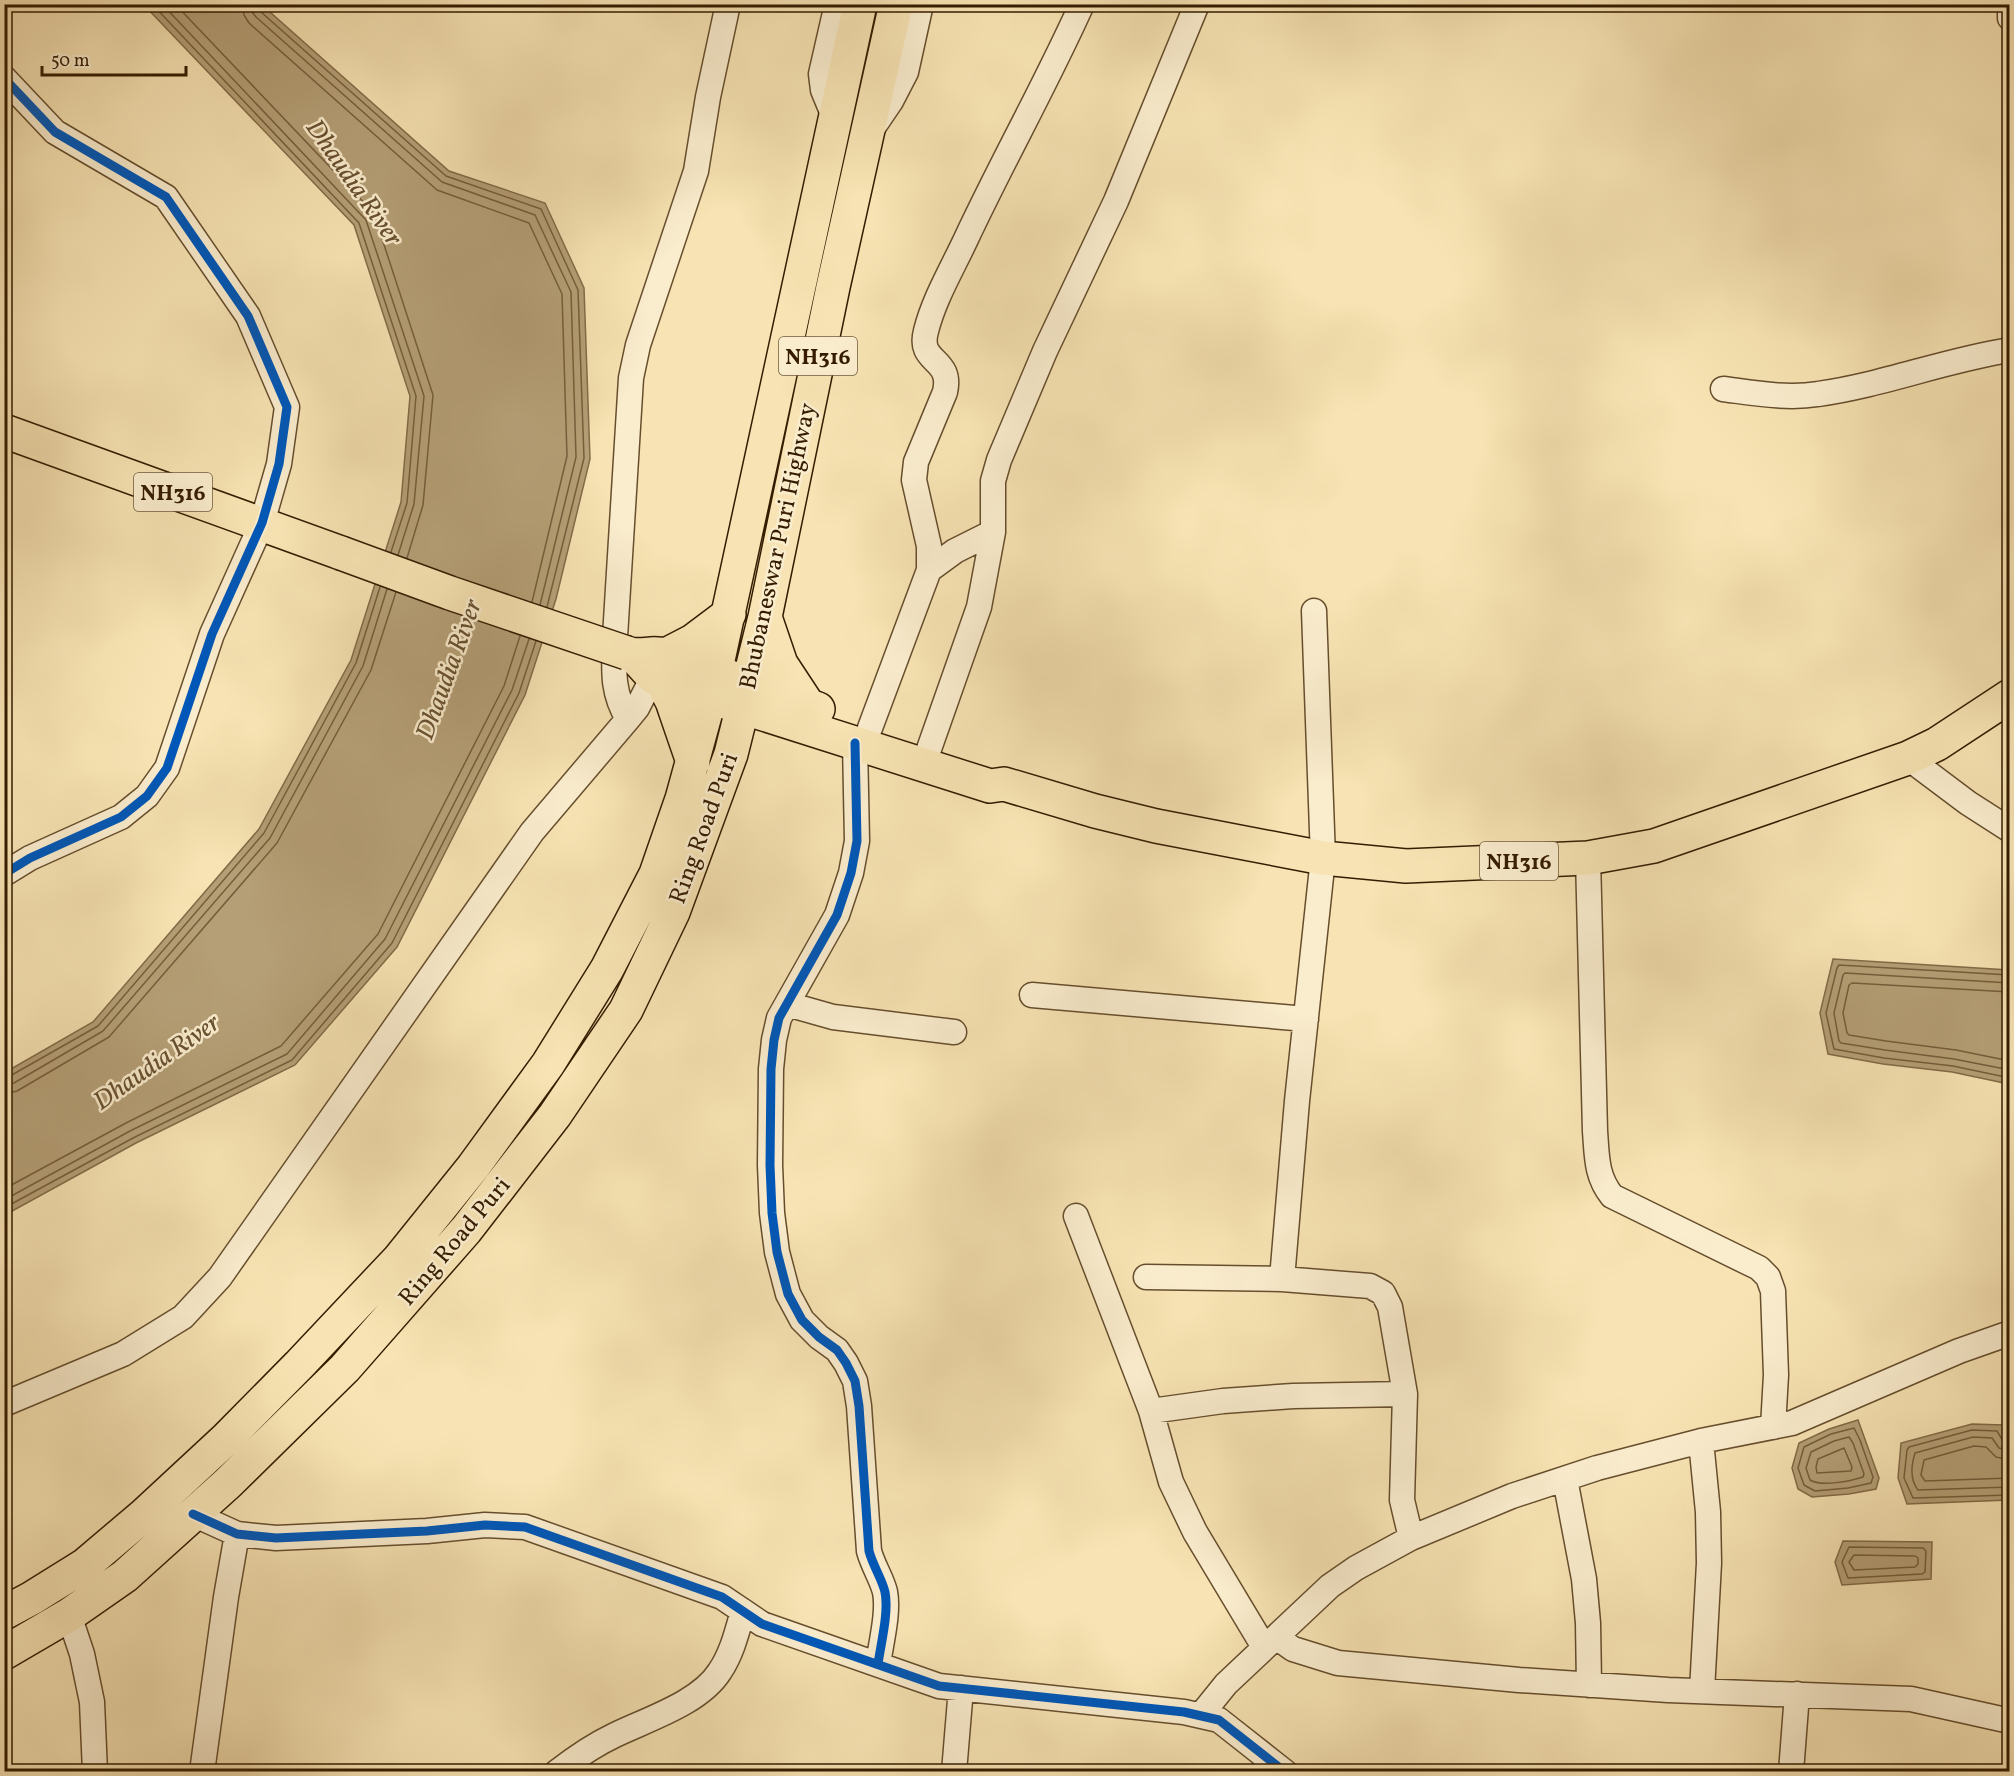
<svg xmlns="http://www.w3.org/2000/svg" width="2014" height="1776" font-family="Vollkorn,serif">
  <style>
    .water { fill: #b59f76; stroke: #826b47; stroke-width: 1.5 }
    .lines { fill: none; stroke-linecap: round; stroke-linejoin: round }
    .shore { stroke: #755e3b; stroke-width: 1.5 }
    .minor-casing { stroke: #664e2d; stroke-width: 27 }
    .highway-casing { stroke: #351c00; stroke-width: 36 }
    .minor { stroke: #faedce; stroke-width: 24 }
    .highway { stroke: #f7e3b3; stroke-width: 33 }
    .highway-bridge-casing { stroke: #351c00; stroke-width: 36; stroke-linecap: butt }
    .highway-bridge { stroke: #f7e3b3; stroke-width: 33 }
    .cycleway-casing { stroke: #faedce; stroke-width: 13 }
    .cycleway { stroke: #0057b8; stroke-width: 9 }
    .labels { text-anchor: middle; stroke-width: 5; stroke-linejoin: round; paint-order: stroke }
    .shield { fill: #faedce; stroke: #705b3e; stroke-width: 1.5 }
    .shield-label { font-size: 22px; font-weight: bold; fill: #351c00 }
    .street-label { font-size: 24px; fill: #351c00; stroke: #faedce }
    .water-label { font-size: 26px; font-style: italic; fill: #68502f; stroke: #faedce }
  </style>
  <rect width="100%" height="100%" fill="#f7e3b3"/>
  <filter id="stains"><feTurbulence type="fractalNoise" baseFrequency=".00333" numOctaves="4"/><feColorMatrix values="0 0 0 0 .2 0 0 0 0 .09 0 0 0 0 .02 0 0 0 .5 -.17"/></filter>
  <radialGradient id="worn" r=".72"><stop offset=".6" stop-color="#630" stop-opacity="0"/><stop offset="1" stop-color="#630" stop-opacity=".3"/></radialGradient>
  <path class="water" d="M144,5H262L449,171L545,203L584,288L590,459L556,599L525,695L397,947L295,1065L136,1143L5,1215L4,1073L93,1022L259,829L351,660L401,502L410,396L354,225Z
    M1833,959L2009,970V1084L1952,1072L1883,1064L1828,1054L1820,1013Z
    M1858,1420L1879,1478L1876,1489L1849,1494L1812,1497L1798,1489L1792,1468L1799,1443L1829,1429Z
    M1972,1424L2003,1425L2009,1445V1500L1907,1504L1898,1478L1901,1443Z
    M1843,1541L1932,1542L1931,1579L1842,1585L1835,1562Z"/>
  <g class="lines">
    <path class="shore" d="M152,4L359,223L416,396L407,503L391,552
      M162,4L366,220L424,396L414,504L398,555
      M175,4L370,209L375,217L433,395L423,505L407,558
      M242,4L244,15L249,23L437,190L529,223L562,294L567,456L532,602
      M251,4L252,12L256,17L442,182L535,215L571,292L576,457L540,605
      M258,4L261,12L446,176L541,209L578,290L584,458L547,607
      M2010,975L1839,965L1837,968L1826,1013L1834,1049L1884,1058L1953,1066L2010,1078
      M2010,983L1845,973L1843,975L1834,1013L1839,1041L1841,1043L1885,1050L1954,1059L2010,1070
      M2010,992L1852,983L1849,985L1843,1013L1847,1033L1849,1035L1886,1041L1956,1050L2010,1061
      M4,1077L10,1076L98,1026L264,833L356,663L380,587
      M4,1085L14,1083L103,1031L270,838L363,666L387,589
      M4,1094L17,1091L109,1037L277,843L371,670L396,592
      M4,1189L126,1123L281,1046L378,934L504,686L520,636
      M4,1200L130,1131L287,1054L385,939L512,690L529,639
      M4,1208L133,1138L292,1060L392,943L519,693L536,641
      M1854,1428L1860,1440L1873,1477L1871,1483L1848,1488L1815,1491L1804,1485L1798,1468L1804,1447L1831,1434Z
      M1849,1437L1853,1443L1864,1474L1863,1477C1851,1481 1821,1487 1810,1480L1806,1468L1811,1452L1834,1441Z
      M2010,1443L2003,1441L1997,1431L1972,1430L1909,1447L1907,1450L1904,1478L1913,1498L2010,1495
      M1844,1448L1852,1467L1851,1471L1817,1473L1816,1467L1818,1459Z
      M2010,1451L1999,1448L1992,1438L1973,1437L1915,1453C1911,1466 1910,1480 1918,1490L2010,1487
      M2010,1460L1996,1457L1986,1447L1974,1446L1924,1460L1921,1475L1925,1481L2010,1478
      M1849,1547L1923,1548L1926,1551L1925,1572L1922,1574L1848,1578L1842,1562Z
      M1854,1555L1915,1556L1918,1558V1564L1915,1567L1854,1570L1849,1562Z"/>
    <g class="minor-casing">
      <path id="minor" d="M2010,5V18
        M4,78L55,132L166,197L248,316L287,407L279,464L262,523L212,634L167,768L147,796L121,817L30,858L4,874
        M835,119L823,90L821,74L837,4
        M872,129L891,101L906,72L921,4
        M1723,389C1754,393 1787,399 1818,394C1883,385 1945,360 2010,350
        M929,570L955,551L993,532
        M628,719C611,691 614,668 615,637L631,378L638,345L696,171L708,97L728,4
        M870,728L929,570V546L914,480L916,462L945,392C953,357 917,364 926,331C934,299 952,269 966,239C1003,160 1046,84 1082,4
        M855,743L857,841L851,873L837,915L779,1018L774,1040L771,1069L770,1165L772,1213L777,1252L788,1294L802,1320L819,1337L837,1350L846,1363L855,1381L859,1406L869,1551C873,1566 882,1579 885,1592C889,1612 881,1643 878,1664
        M929,749L979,607L993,532V481L999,460L1045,351L1116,201L1197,4
        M1908,758L1968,803L2010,830
        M1588,858L1595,1131C1597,1157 1596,1176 1612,1196L1759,1268L1768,1277L1773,1291L1776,1375L1773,1427
        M1032,995L1306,1019
        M787,1004L833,1017L954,1032
        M1076,1216L1151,1411L1171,1482L1195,1532L1264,1647
        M1146,1277L1282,1279L1370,1286L1383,1293L1390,1307L1405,1394L1402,1500L1411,1538
        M1282,1279L1297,1101L1323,858L1314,611
        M4,1404L123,1354L183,1317L220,1277L532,832L628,719L637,708L653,677
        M1151,1411L1223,1401L1293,1396L1405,1394
        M1701,1441L1708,1512L1709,1563L1702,1691
        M1565,1479L1584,1579L1588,1623L1589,1685
        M193,1514L237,1534L276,1538L427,1531L485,1525L525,1527L722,1597L762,1624L939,1686L1184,1712L1219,1720L1285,1772
        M69,1615L82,1654L92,1702L95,1772
        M1276,1637L1293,1649L1338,1663L1519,1680L1668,1690L1911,1699L2010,1721
        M1201,1715L1226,1684L1330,1586L1356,1568L1411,1538L1512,1496L1597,1468L1701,1441L1792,1423L1959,1351L2010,1333
        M202,1772L226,1597L237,1534
        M557,1772C575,1758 594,1745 615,1735C648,1719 700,1703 720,1671C732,1653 737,1632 743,1611
        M954,1772L961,1688
        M1791,1772L1797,1694"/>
    </g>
    <g class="highway-casing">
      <path id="highway" d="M4,431L341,553
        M765,617L781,664L808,705
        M627,653C639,658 652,651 664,655C716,671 767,690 818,709
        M633,655L653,677L710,697L990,786L1004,784L1095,811L1156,826L1323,858L1406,866L1588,858L1654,846L1908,758L1937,744L2010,696
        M666,655L693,641L729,614
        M661,680L672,701L693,762
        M4,1613L32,1598L85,1565L144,1515L227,1438L299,1365L399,1259L473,1167L548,1064L607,969L656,874L682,799L710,697L860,4
        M4,1653L69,1615L125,1576L228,1483L345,1368L466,1230L555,1115L626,1010L673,912L731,754L765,617L833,287L896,4"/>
    </g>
    <use href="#minor" class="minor"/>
    <use href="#highway" class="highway"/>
    <g class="highway-bridge-casing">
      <path id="highway-bridge" d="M341,553L450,593L627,653"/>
    </g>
    <use href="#highway-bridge" class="highway-bridge"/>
    <g class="cycleway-casing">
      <path id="cycleway" d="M4,78L55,132L166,197L248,316L287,407L279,464L262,523L212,634L167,768L147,796L121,817L30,858L4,874
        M855,743L857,841L851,873L837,915L779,1018L774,1040L771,1069L770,1165L772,1213L777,1252L788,1294L802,1320L819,1337L837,1350L846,1363L855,1381L859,1406L869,1551C873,1566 882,1579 885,1592C889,1612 881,1643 878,1664
        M193,1514L237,1534L276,1538L427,1531L485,1525L525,1527L722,1597L762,1624L939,1686L1184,1712L1219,1720L1285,1772"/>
    </g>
    <use href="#cycleway" class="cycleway"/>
  </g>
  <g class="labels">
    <g class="shield">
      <rect x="779" y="337" width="78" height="38" rx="4.5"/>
      <rect x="134" y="473" width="78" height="38" rx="4.5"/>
      <rect x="1480" y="842" width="78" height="38" rx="4.5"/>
    </g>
    <g class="shield-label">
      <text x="818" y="364">NH316</text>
      <text x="173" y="500">NH316</text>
      <text x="1519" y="869">NH316</text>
    </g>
    <g class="street-label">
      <text transform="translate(777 546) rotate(-78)" y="8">Bhubaneswar Puri Highway</text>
      <text transform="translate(703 828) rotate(-70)" y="8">Ring Road Puri</text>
      <text transform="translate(454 1241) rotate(-50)" y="8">Ring Road Puri</text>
    </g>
    <g class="water-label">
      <text transform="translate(355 182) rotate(55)" y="9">Dhaudia River</text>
      <text transform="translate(448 669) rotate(-70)" y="9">Dhaudia River</text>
      <text transform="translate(156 1061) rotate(-35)" y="9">Dhaudia River</text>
    </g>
  </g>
  <rect width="2014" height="1776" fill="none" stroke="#f7e3b3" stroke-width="24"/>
  <rect x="6" y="6" width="2002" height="1764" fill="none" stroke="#351c00" stroke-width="3"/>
  <rect x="12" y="12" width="1990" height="1752" fill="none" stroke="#351c00" stroke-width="1.5"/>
  <path d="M42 66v9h144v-9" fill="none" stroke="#351c00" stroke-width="3"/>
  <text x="51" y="66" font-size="18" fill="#351c00" stroke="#faedce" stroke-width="4.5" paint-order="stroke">50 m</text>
  <rect width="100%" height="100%" filter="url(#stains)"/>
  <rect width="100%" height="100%" fill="url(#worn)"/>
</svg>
